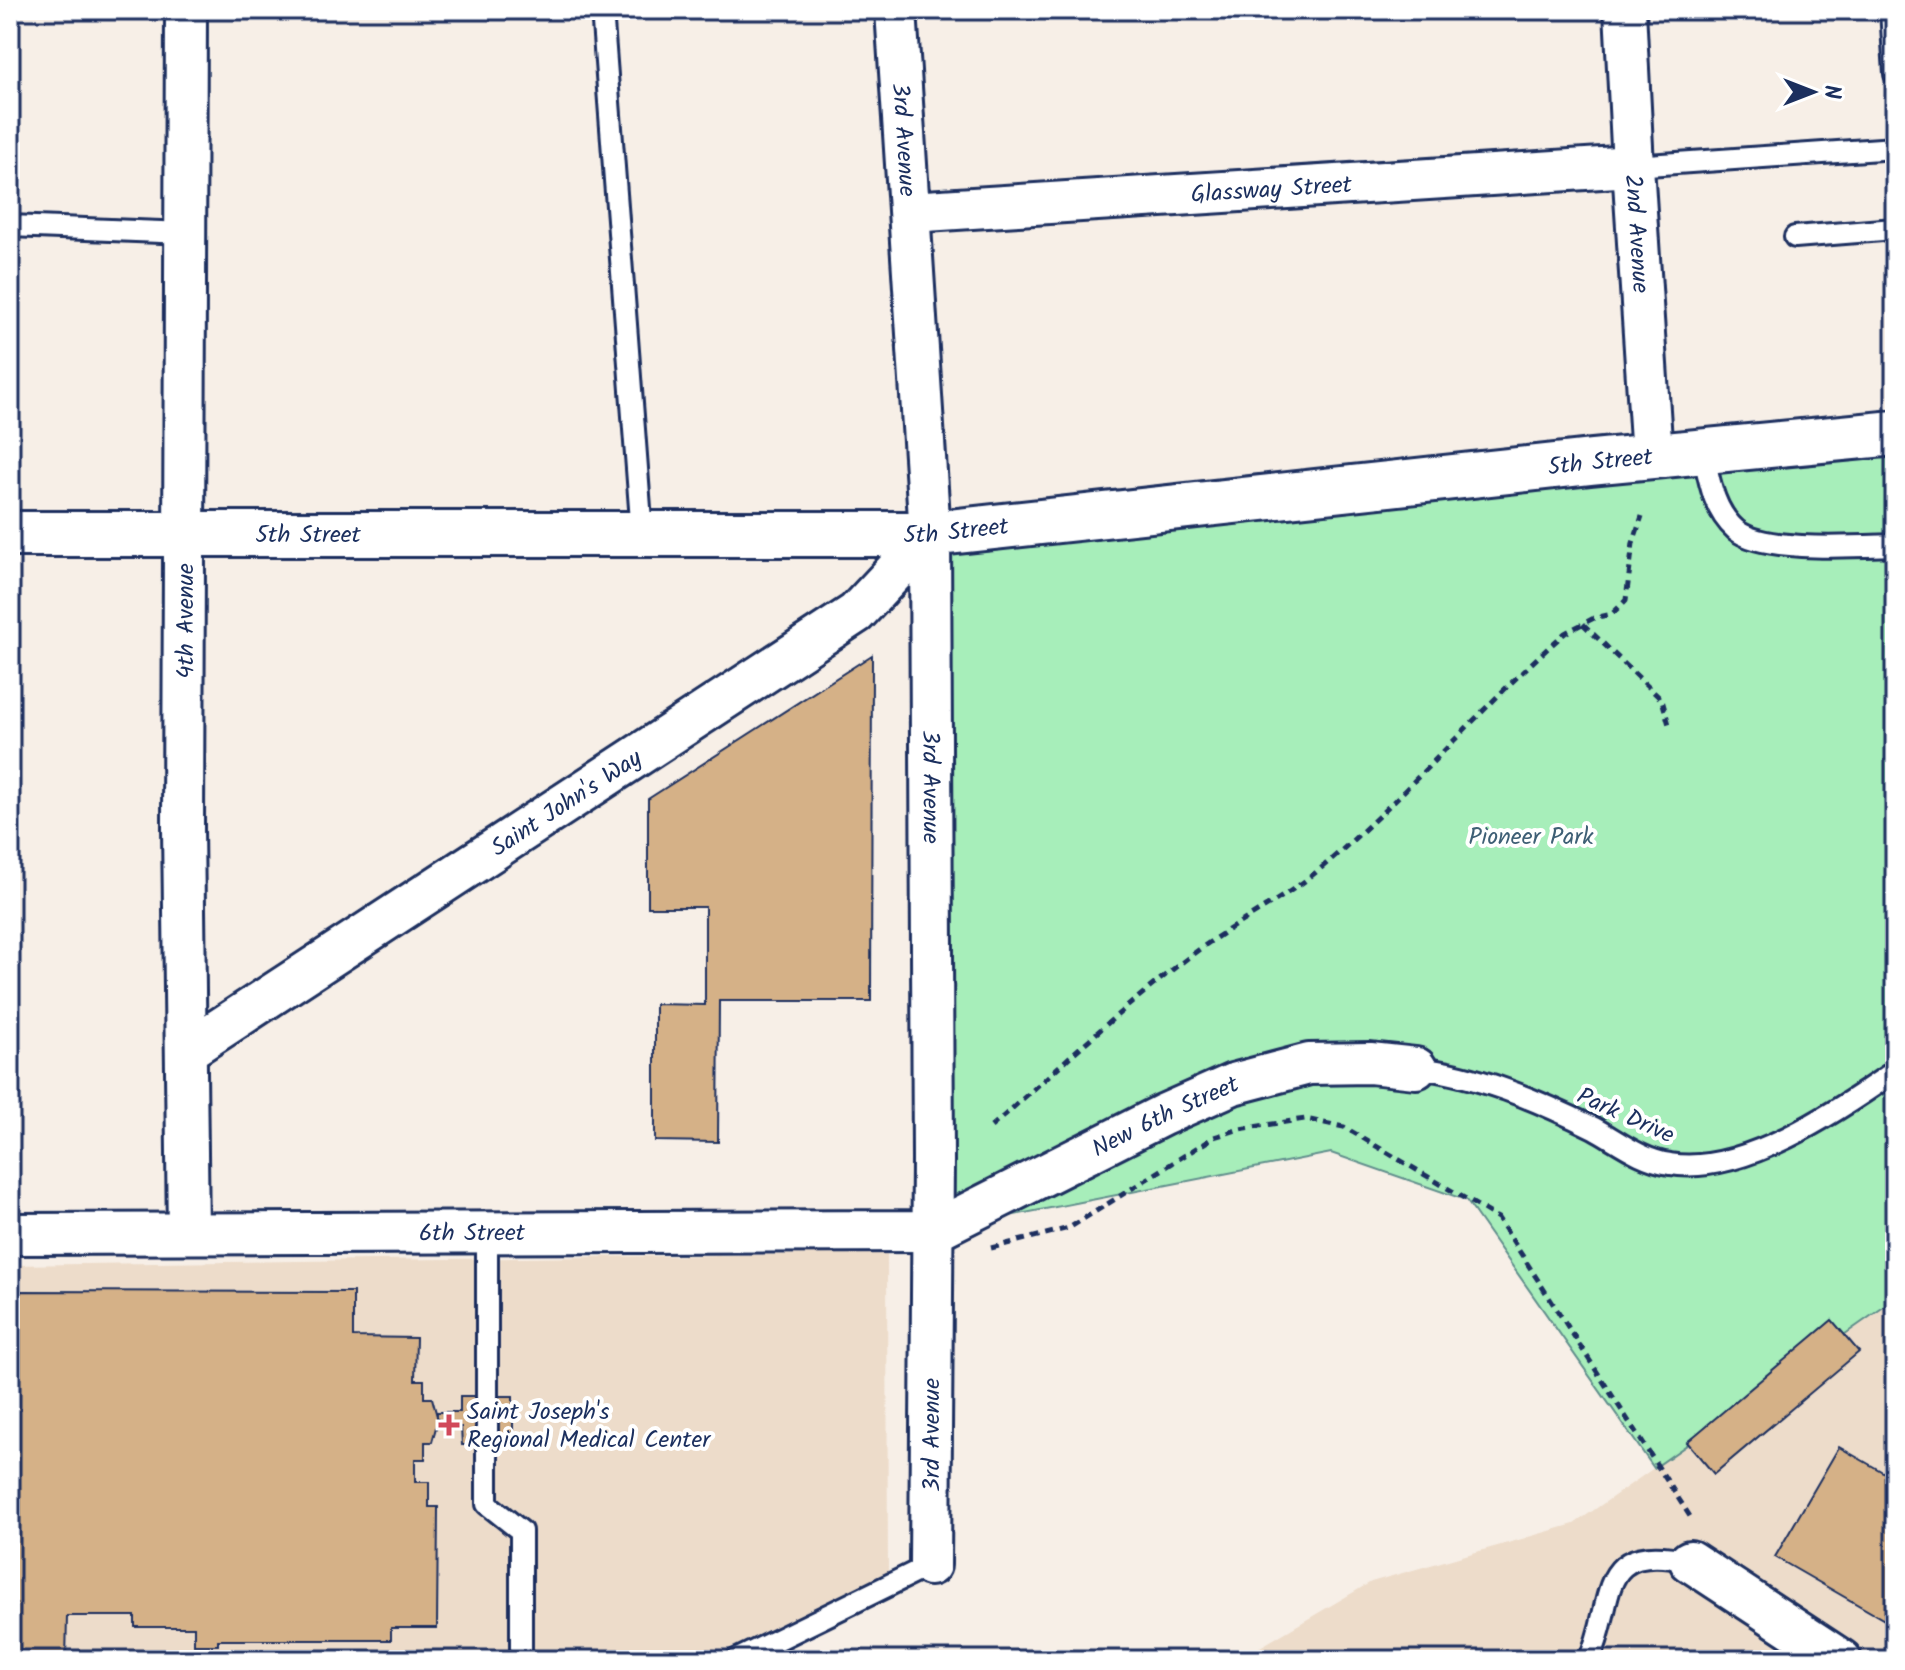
<svg xmlns="http://www.w3.org/2000/svg" width="1905" height="1670" font-family="Kalam,sans-serif">
  <style>
    .built { fill: #eddcca }
    .green { fill: #a7eeba; stroke: #618e8c; stroke-width: 2 }
    .building { fill: #d5b187; stroke: #1b2f5e; stroke-width: 2 }
    .lines { fill: none; stroke-linecap: round; stroke-linejoin: round }
    .lane-casing { stroke: #1b2f5e; stroke-width: 26 }
    .street-casing { stroke: #1b2f5e; stroke-width: 46 }
    .secondary-casing { stroke: #1b2f5e; stroke-width: 50 }
    .path { stroke: #1b2f5e; stroke-width: 5; stroke-dasharray: 8 6; stroke-linecap: butt }
    .lane { stroke: #fff; stroke-width: 20 }
    .street { stroke: #fff; stroke-width: 40 }
    .secondary { stroke: #fff; stroke-width: 44 }
    .poi-dot { fill: #d1495b; stroke: #fff; stroke-width: 3 }
    .labels { text-anchor: middle; stroke-width: 8; stroke-linejoin: round; paint-order: stroke }
    .street-label { font-size: 24px; fill: #1b2f5e; stroke: #fff }
    .park-label { font-size: 24px; fill: #3e5f75; stroke: #fff }
    .poi-label { font-size: 24px; fill: #1b2f5e; stroke: #fff; text-anchor: start }
  </style>
  <rect width="100%" height="100%" fill="#f7efe7"/>
  <filter id="ink" filterUnits="userSpaceOnUse"><feTurbulence type="fractalNoise" baseFrequency=".0125" numOctaves="2"/><feDisplacementMap in="SourceGraphic" scale="16" xChannelSelector="R" yChannelSelector="G"/><feConvolveMatrix kernelMatrix="1 2 1 2 8 2 1 2 1" color-interpolation-filters="sRGB"/></filter>
  <g filter="url(#ink)">
    <path class="built" d="M887,1253L888,1586L736,1660H10V1265Z
      M1895,1299V1660H1238L1371,1582L1574,1524Z"/>
    <path class="green" d="M1895,433V1299L1654,1468L1466,1200L1331,1153L933,1231L930,534Z"/>
    <path class="building" d="M872,655L871,1001H719L718,1142L655,1141V1004L705,1005V907H648V799Z
      M18,1291L353,1292V1337L416,1338L415,1380H424V1398H432L438,1420L432,1442H425V1459H415V1482H429V1507H438L437,1628H391V1640H218V1645H194V1627H135V1616H67L66,1660H10V1297H18Z
      M1832,1320L1859,1352L1714,1474L1687,1442Z
      M460,1396H513V1445H462L461,1427H437V1412H460Z
      M1839,1447L1895,1479V1626L1775,1557Z"/>
    <g class="lines">
      <g class="lane-casing">
        <path id="lane" d="M602,10L642,534
          M1891,10L1895,74
          M1633,166L1895,148
          M10,226L186,233
          M1795,237L1895,229
          M1703,451C1709,479 1713,510 1736,530C1764,553 1859,546 1895,545
          M1416,1068C1476,1074 1539,1101 1594,1128C1618,1141 1641,1160 1670,1164C1742,1176 1838,1111 1895,1071
          M487,1232V1504L521,1531V1660
          M736,1660L930,1565
          M1589,1660C1617,1600 1592,1540 1690,1561"/>
      </g>
      <g class="street-casing">
        <g id="street">
          <path d="M186,10L183,828L188,1233"/>
          <path id="s1" d="M896,10L930,534L933,1160L930,1565"/>
          <path id="s2" d="M1625,10L1633,166L1652,456"/>
          <path id="s3" d="M910,212L1633,166"/>
          <path id="s4" d="M186,1051L856,613L930,534"/>
          <path id="s5" d="M10,1234L933,1231L1163,1115L1233,1084L1309,1064L1370,1063L1416,1068"/>
          <path d="M1690,1561L1841,1660"/>
        </g>
      </g>
      <g class="secondary-casing">
        <g id="secondary">
          <path id="s6" d="M10,534H930L1591,462L1895,433"/>
        </g>
      </g>
      <path class="path" d="M1583,624L1662,700L1670,728
        M991,1127C1061,1066 1129,1000 1204,946C1242,919 1284,899 1320,869C1407,796 1480,707 1565,633L1594,618L1612,614L1626,600L1633,543L1642,516
        M991,1248L1069,1228L1214,1137L1240,1129L1305,1119L1344,1127L1498,1218L1691,1518"/>
      <use href="#lane" class="lane"/>
      <use href="#street" class="street"/>
      <use href="#secondary" class="secondary"/>
    </g>
  </g>
  <path class="poi-dot" d="M445 1413h8v8h8v8h-8v8h-8v-8h-8v-8h8z"/>
  <g class="labels">
    <g class="street-label">
      <text dy="8" stroke="none"><textPath href="#s1" startOffset="130">3rd Avenue</textPath></text>
      <text dy="8" stroke="none"><textPath href="#s3" startOffset="362">Glassway Street</textPath></text>
      <text dy="8" stroke="none"><textPath href="#s2" startOffset="224">2nd Avenue</textPath></text>
      <text dy="8" stroke="none"><textPath href="#s6" startOffset="1594">5th Street</textPath></text>
      <text dy="8" stroke="none"><textPath href="#s6" startOffset="946">5th Street</textPath></text>
      <text dy="8" stroke="none"><textPath href="#s6" startOffset="298">5th Street</textPath></text>
      <text transform="translate(185 621) rotate(-90)" y="8">4th Avenue</text>
      <text dy="8" stroke="none"><textPath href="#s1" startOffset="778">3rd Avenue</textPath></text>
      <text dy="8" stroke="none"><textPath href="#s4" startOffset="454">Saint John's Way</textPath></text>
      <text transform="translate(1626 1115) rotate(24)" y="8">Park Drive</text>
      <text dy="8" stroke="none"><textPath href="#s5" startOffset="1182">New 6th Street</textPath></text>
      <text dy="8" stroke="none"><textPath href="#s5" startOffset="462">6th Street</textPath></text>
      <text transform="translate(931 1435) rotate(-90)" y="8">3rd Avenue</text>
    </g>
    <g class="park-label">
      <text x="1531" y="844">Pioneer Park</text>
    </g>
    <g class="poi-label">
      <text x="467" y="1419">Saint Joseph's<tspan x="467" dy="28">Regional Medical Center</tspan></text>
    </g>
  </g>
  <rect width="1905" height="1670" fill="none" stroke="#fff" stroke-width="40"/>
  <rect x="20" y="20" width="1865" height="1630" fill="none" stroke="#1b2f5e" stroke-width="3" filter="url(#ink)"/>
  <g transform="translate(1813 92) rotate(90)" stroke="#ffffff" stroke-width="6" paint-order="stroke">
  <path d="M0-6L14 30L0 20L-14 30Z" fill="#1b2f5e"/>
  <text y="-12" font-size="22" font-weight="bold" text-anchor="middle" fill="#1b2f5e">N</text>
  </g>
</svg>
